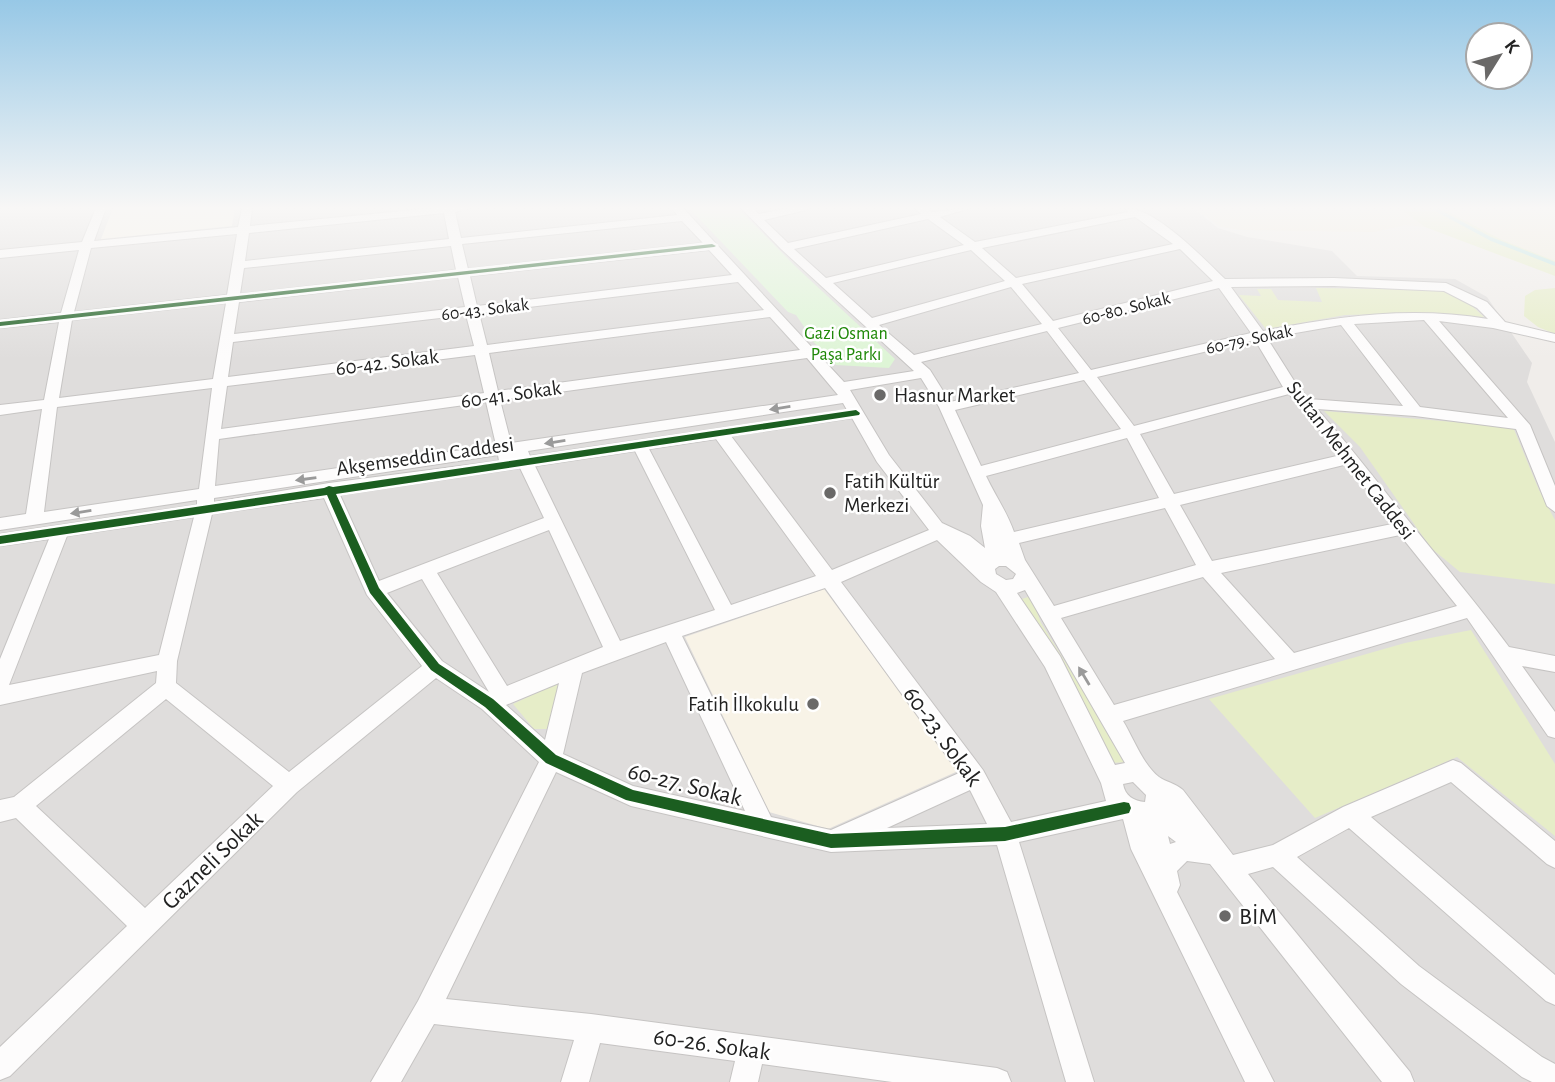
<svg xmlns="http://www.w3.org/2000/svg" width="1555" height="1082" font-family="'Alegreya Sans',sans-serif">
  <style>
    .residential { fill: #dfdddc }
    .education { fill: #f8f3e7 }
    .farmland { fill: #f1ecdd }
    .grass { fill: #e6edc8 }
    .park { fill: #def5d6 }
    .lines { fill: none; stroke-linecap: round; stroke-linejoin: round }
    .stream { stroke: #bde5e2; stroke-width: 3.5 }
    .street-casing { stroke: #c6c4c3; stroke-width: 2 }
    .street { fill: #fdfcfc; fill-rule: evenodd }
    .cycleway-casing { stroke: #fff; stroke-width: 5 }
    .cycleway { fill: #1b5e20; fill-rule: evenodd }
    .oneway { fill: #9a9a9a }
    .poi-dot { fill: #6a6968; stroke: #fff; stroke-width: 2.5 }
    .labels { text-anchor: middle; stroke-width: 5; stroke-linejoin: round; paint-order: stroke }
    .far-street-label { font-size: 18px; fill: #222; stroke: #fff }
    .far-park-label { font-size: 18px; fill: #1e8807; stroke: #fff }
    .street-label { font-size: 21px; fill: #222; stroke: #fff }
    .poi-label { font-size: 21px; fill: #222; stroke: #fff; text-anchor: start }
    .near-street-label { font-size: 24px; fill: #222; stroke: #fff }
    .near-poi-label { font-size: 24px; fill: #222; stroke: #fff; text-anchor: start }
  </style>
  <rect width="100%" height="100%" fill="#f0edea"/>
  <path class="residential" d="M0,208H1147L1152,211L1193,208L1218,228L1247,237L1332,251L1357,276L1455,279L1487,297L1532,363L1527,382L1555,442V1082H0Z"/>
  <path class="education" d="M113,208H235L232,226L101,239Z
    M824,589L958,771L828,829L769,812L685,637Z"/>
  <path class="farmland" d="M1194,208H1399L1425,227L1406,225L1374,232L1241,230L1221,227Z
    M1441,208H1555V261L1500,239Z"/>
  <path class="grass" d="M1399,208H1441L1500,239L1555,261V276L1425,227Z
    M1316,288L1443,290L1471,305L1484,317L1422,313L1345,315L1266,329L1239,295L1261,296L1257,289H1271L1278,300L1322,302Z
    M1555,288V334L1538,327L1524,316L1525,296L1535,290Z
    M1324,411L1513,427L1539,490L1555,520V584L1460,572L1431,548L1360,447Z
    M1031,596L1041,623L1127,762L1111,763L1016,601Z
    M1471,630L1555,764V836L1457,757L1315,818L1209,699L1405,643Z
    M558,683L557,713L547,729H534L513,704Z"/>
  <path class="park" d="M689,208H738L794,265L895,359L889,368L836,365L802,330L805,328L796,315L788,312Z"/>
  <g class="lines">
    <path class="stream" d="M1433,208L1491,239L1555,264"/>
    <g class="street-casing">
      <path id="street" d="M96,208H106L94,241L238,227L242,208H252L250,226L434,208H470L455,212L461,238L677,215L672,208H683L844,382L914,371L781,249L741,208H752L759,214L788,208H807L806,210L764,220L788,243L921,214L915,208H927L932,212L970,208L940,217L975,242L1128,212L1125,208C1156,208 1202,257 1225,279L1334,278L1446,283L1487,302L1505,322L1555,334V342L1493,328L1439,321L1530,425L1555,486V512L1547,506L1516,429L1415,416L1317,409C1350,446 1380,486 1412,525C1445,566 1478,605 1509,647L1555,656V672L1522,666L1555,712V738L1548,736L1467,618L1123,721C1133,737 1143,765 1159,777C1166,782 1175,783 1183,790L1233,855L1273,845L1343,807L1453,760L1461,763L1555,841V868L1547,864L1451,782L1371,817L1555,975V1005L1546,1001L1349,828L1297,857L1419,966L1542,1057L1555,1064V1082H1532L1522,1077L1401,984L1273,867L1248,874L1410,1072L1414,1082H1382L1210,864L1187,861L1177,871L1180,885L1177,892L1274,1082H1245L1131,849L1123,819L1019,842L1094,1082H1066L997,845L831,852L631,806L556,772L446,999L591,1014L997,1068L1007,1072L1011,1082H892L762,1064L758,1082H730L735,1061L600,1043L589,1082H561L574,1040L434,1024L401,1082H371L418,1001L539,762L482,709L436,678L297,792L10,1076L0,1080V1047L127,926L16,818L0,822V800L14,797L156,683L157,671L0,705V659L49,539L0,546V534L197,505V500L0,530V518L26,514L42,409L0,415V405L44,400L59,322L0,328V320L61,313L79,250L0,258V250L82,242ZM444,213L449,239L245,261L249,233ZM1135,217L1173,244L1016,278L982,248ZM928,219L964,245L826,278L794,249ZM682,221L703,243L468,269L462,244ZM237,234L227,295L74,312L91,248ZM451,246L456,270L240,294L244,268ZM1180,249L1213,281L1053,321L1022,284ZM709,250L732,275L477,306L470,276ZM971,250L1005,281L872,318L833,283ZM458,277L465,307L234,334L239,302ZM738,282L764,310L487,345L479,313ZM1334,286L1444,291L1477,308L1488,319C1411,306 1339,316 1263,331L1231,287ZM1011,287L1042,324L914,355L879,325ZM1219,288L1251,333L1091,370L1058,328ZM226,303L213,379L59,398L72,320ZM466,315L474,346L228,377L233,342ZM770,317L800,350L498,391L489,353ZM1424,320L1508,418L1420,407L1354,324ZM1341,325L1403,406L1309,399L1298,387L1267,338ZM1047,331L1079,373L950,402L930,370L921,362ZM1255,340L1283,387L1134,426L1097,377ZM475,355L484,393L221,429L227,386ZM807,358L838,395L511,443L500,400ZM921,378L939,407L983,505L981,526L985,548L970,536L942,523L889,455L850,390ZM1084,380L1121,429L981,466L955,410ZM212,388L199,489L44,512L57,407ZM1289,394L1341,455L1174,494L1140,434ZM486,402L496,445L215,486L219,439ZM843,403L847,410L530,456L528,451ZM852,418L877,462L929,530L832,570L731,436ZM1127,438L1159,498L1014,532C1007,512 995,495 986,476ZM716,439L816,576L731,605L649,449ZM635,451L715,610L620,641L535,466ZM498,455L499,461L329,483L214,502V498ZM1348,464L1392,524L1212,561L1180,505ZM520,468L544,518L379,581L340,495ZM324,498L367,595L422,666L289,772L176,683L177,661L212,514ZM1165,508L1196,565L1054,606L1025,560L1019,543ZM194,517L159,655L9,685L67,536ZM549,530L603,647L507,686L437,573ZM1400,535L1457,606L1294,653L1221,573ZM937,540L981,582L996,592L1045,667L1101,783L1106,801L1011,822L983,770L841,582ZM999,566H1006L1016,574L1013,579L1006,580L996,574L995,569ZM1203,577L1275,659L1114,705L1061,618ZM422,579L489,692L442,661L387,593ZM825,588L959,773L831,830L771,817L682,636ZM1025,590L1125,763L1115,765L1060,656L1017,593ZM666,642L745,811L633,786L563,754L582,673ZM559,683L545,740L506,705ZM166,699L273,786L145,908L36,806ZM1133,782L1146,795L1145,802C1134,801 1125,796 1123,784ZM970,790L987,824L887,828ZM1168,836L1176,842L1170,844Z"/>
    </g>
    <use href="#street" class="street"/>
    <g class="cycleway-casing">
      <path id="cycleway" d="M712,244L716,246L714,247L0,326V322Z
        M856,410L860,413L859,415L336,494L379,588L439,664L493,699L556,755L633,790L831,834L1005,827L1124,802L1129,803L1131,808L1129,813L1005,841L831,848L626,800L546,763L485,707L431,670L370,593L327,495L0,544V536L324,488L329,486L333,487Z"/>
    </g>
    <use href="#cycleway" class="cycleway"/>
  </g>
  <defs><path id="oneway-solid" d="M-6-.8H1V-3.2L6.5 0L1 3.2V.8H-6Z" transform="scale(1.75)"/></defs>
  <g class="oneway">
    <use href="#oneway-solid" transform="translate(780 408) rotate(171)"/>
    <use href="#oneway-solid" transform="translate(555 442) rotate(171)"/>
    <use href="#oneway-solid" transform="translate(306 479) rotate(172)"/>
    <use href="#oneway-solid" transform="translate(81 512) rotate(171)"/>
    <use href="#oneway-solid" transform="translate(1084 676) rotate(-121)"/>
  </g>
  <linearGradient id="sky" x2="0" y2="1"><stop stop-color="#97c8e6"/><stop offset="0.58" stop-color="#f8f7f6"/><stop offset="1" stop-color="#f8f7f6" stop-opacity="0"/></linearGradient>
  <rect width="1555" height="359" fill="url(#sky)"/>
  <g class="poi-dot">
    <circle cx="880" cy="395" r="7"/>
    <circle cx="830" cy="493" r="7"/>
    <circle cx="813" cy="704" r="7"/>
    <circle cx="1225" cy="916" r="7"/>
  </g>
  <g class="labels">
    <g class="far-street-label">
      <text transform="translate(1126 308) rotate(-14)" y="6">60-80. Sokak</text>
      <text transform="translate(485 309) rotate(-7)" y="6">60-43. Sokak</text>
      <text transform="translate(1249 339) rotate(-12)" y="6">60-79. Sokak</text>
    </g>
    <g class="far-park-label">
      <text x="846" y="339">Gazi Osman<tspan x="846" dy="21">Paşa Parkı</tspan></text>
    </g>
    <g class="street-label">
      <text transform="translate(387 362) rotate(-7)" y="7">60-42. Sokak</text>
      <text transform="translate(511 394) rotate(-8)" y="7">60-41. Sokak</text>
      <text transform="translate(425 456) rotate(-8)" y="7">Akşemseddin Caddesi</text>
      <text transform="translate(1351 460) rotate(52)" y="7">Sultan Mehmet Caddesi</text>
    </g>
    <g class="poi-label">
      <text x="894" y="402">Hasnur Market</text>
      <text x="844" y="488">Fatih Kültür<tspan x="844" dy="24">Merkezi</tspan></text>
      <text x="799" y="711" text-anchor="end">Fatih İlkokulu</text>
    </g>
    <g class="near-street-label">
      <text transform="translate(943 736) rotate(54)" y="8">60-23. Sokak</text>
      <text transform="translate(685 784) rotate(14)" y="8">60-27. Sokak</text>
      <text transform="translate(212 860) rotate(-44)" y="8">Gazneli Sokak</text>
      <text transform="translate(712 1044) rotate(8)" y="8">60-26. Sokak</text>
    </g>
    <g class="near-poi-label">
      <text x="1239" y="924">BİM</text>
    </g>
  </g>
  <g transform="translate(1499 56) rotate(53)"><circle r="33" fill="#ffffff" stroke="#a7a7a7" stroke-width="2"/>
  <path d="M0-5L12 26L0 18L-12 26Z" fill="#6a6968"/>
  <text y="-10" font-size="19" font-weight="bold" text-anchor="middle" fill="#222222">K</text>
  </g>
</svg>
